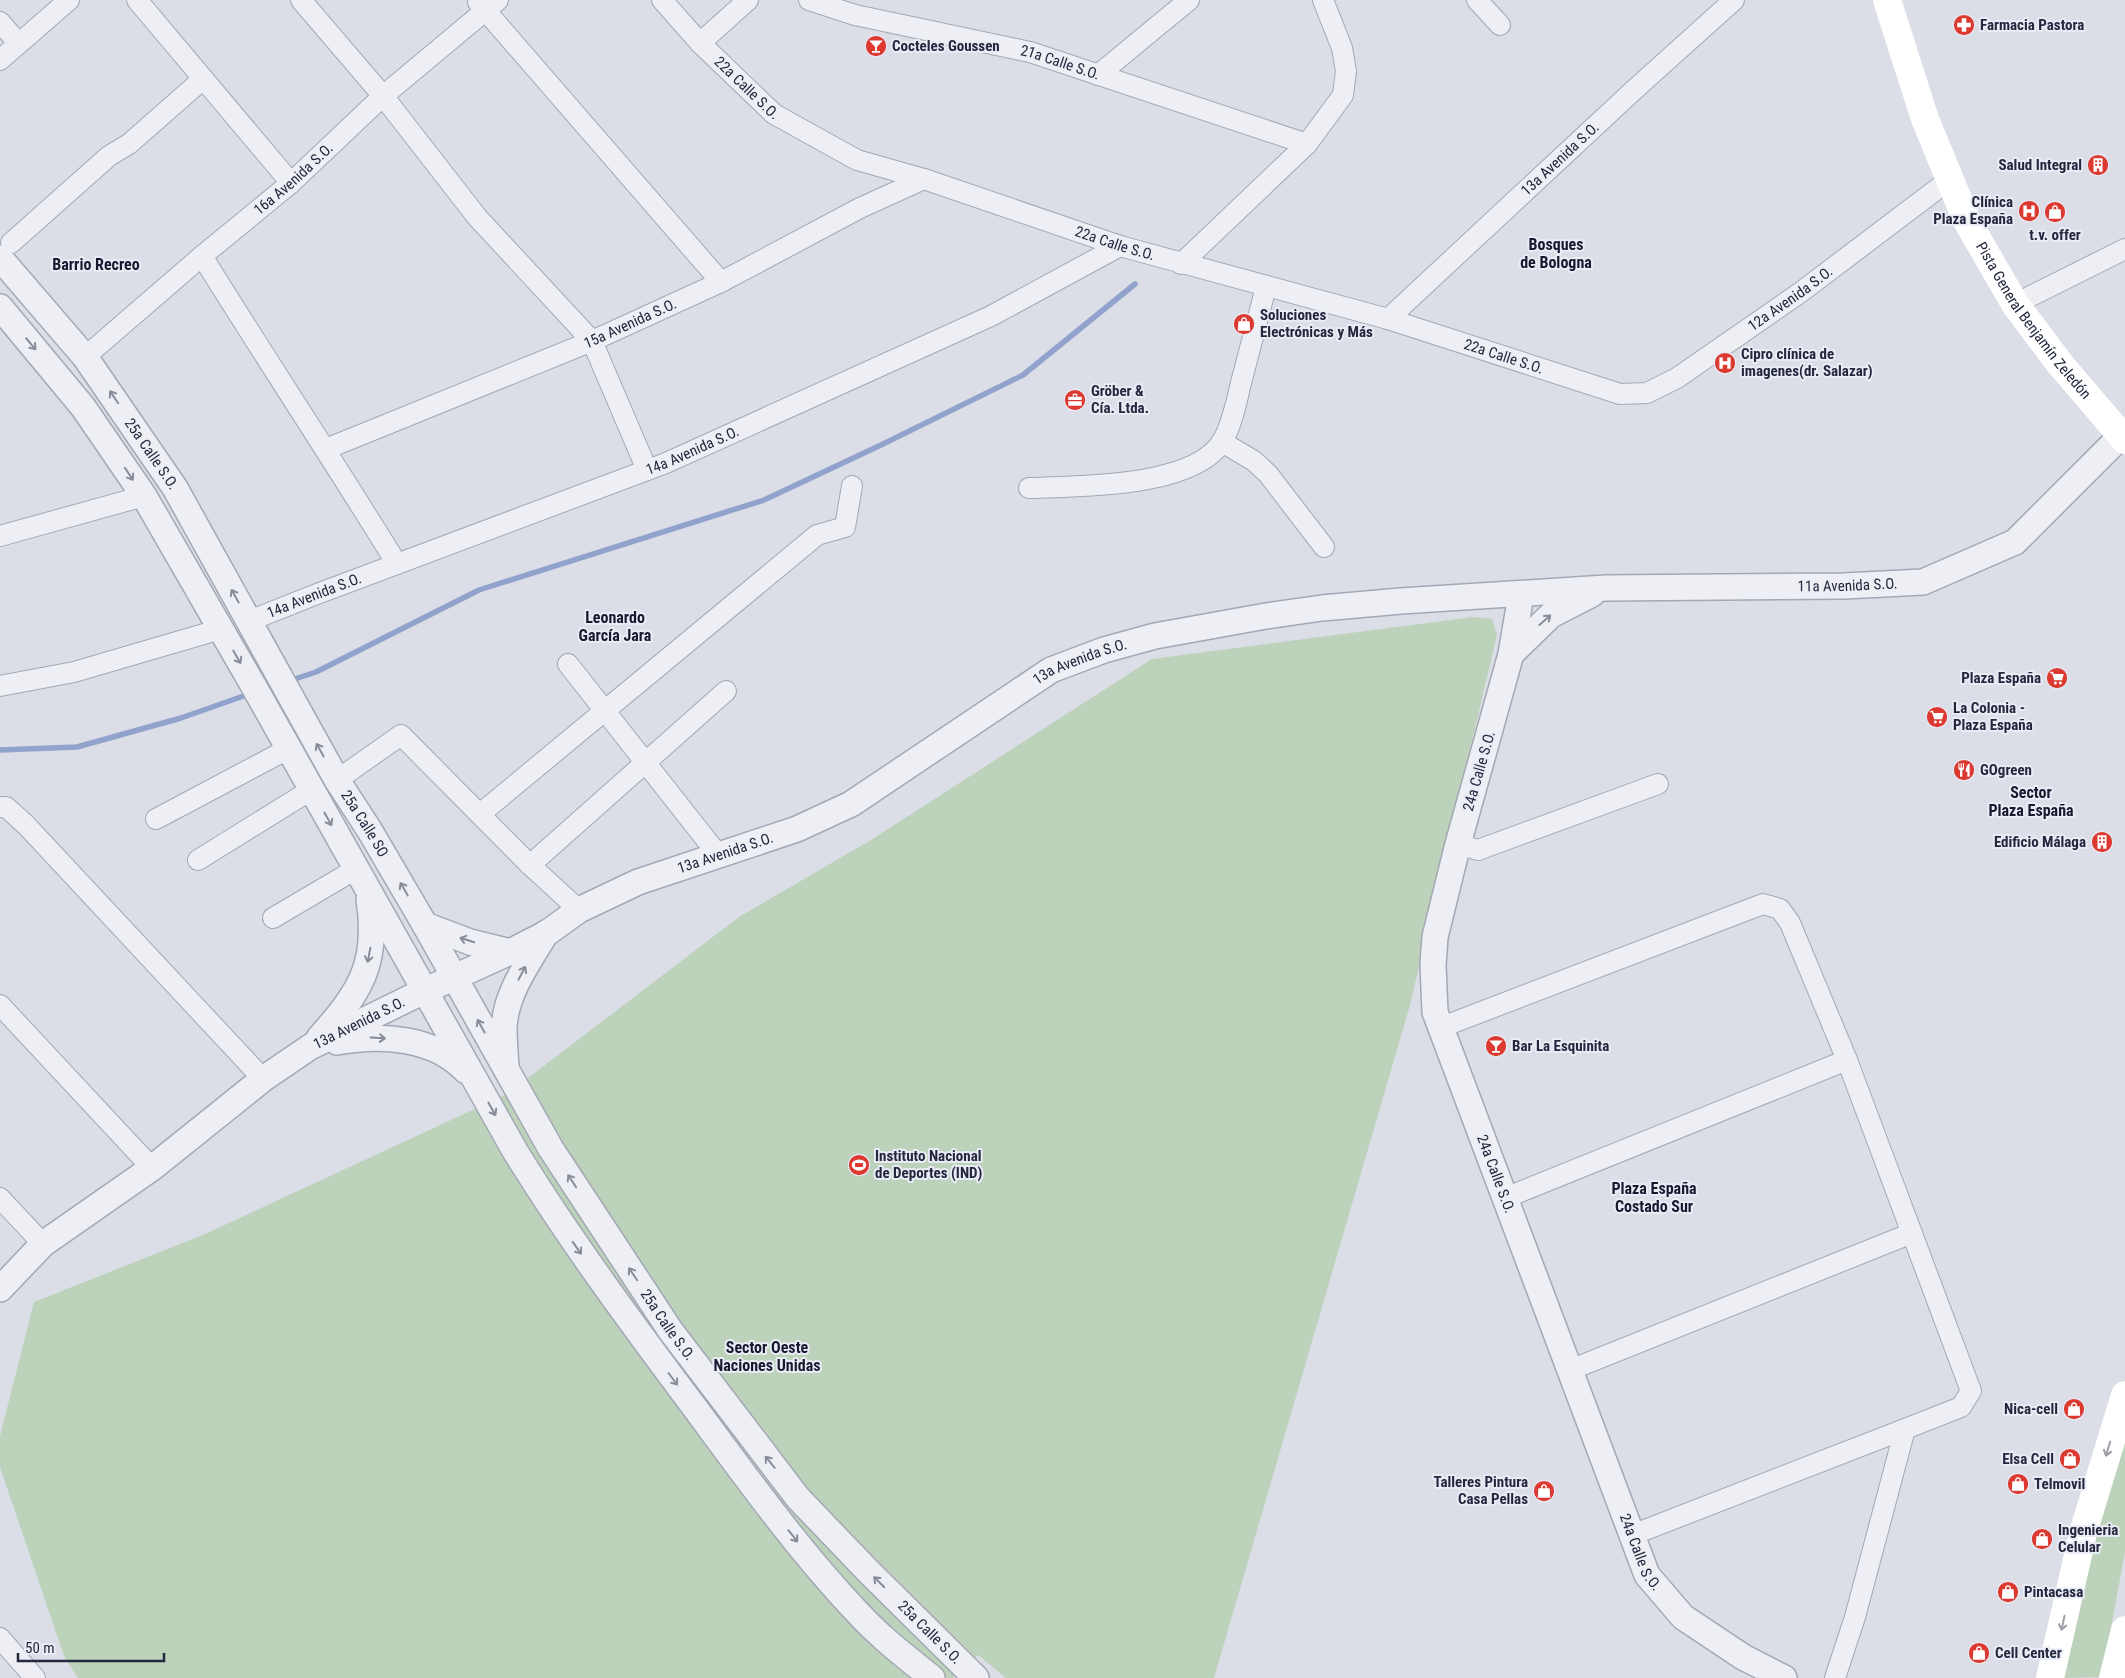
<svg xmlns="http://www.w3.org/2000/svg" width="2125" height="1678" font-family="'Roboto Condensed',sans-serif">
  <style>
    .green { fill: #bcd2bb }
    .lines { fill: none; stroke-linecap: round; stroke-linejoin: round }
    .stream { stroke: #91a2cc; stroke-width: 5.5 }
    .minor-casing { stroke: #a4a7b4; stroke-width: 22 }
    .tertiary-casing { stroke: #a4a7b4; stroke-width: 28 }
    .minor { stroke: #eeeff5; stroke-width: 20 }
    .tertiary { stroke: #eeeff5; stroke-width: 25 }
    .secondary { stroke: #fff; stroke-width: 28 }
    .oneway { stroke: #888c9a }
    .oneway2 { stroke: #9c9ea8 }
    .labels { text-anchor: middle; stroke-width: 4; stroke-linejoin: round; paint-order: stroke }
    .poi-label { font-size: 15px; font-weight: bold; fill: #23283e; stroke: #eaecf5; text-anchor: start }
    .street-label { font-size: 15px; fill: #23283e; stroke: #eaecf5 }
    .neighbourhood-label { font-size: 16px; font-weight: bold; fill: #161a2f; stroke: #eaecf5 }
  </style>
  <rect width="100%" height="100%" fill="#dbdde7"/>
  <path class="green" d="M1473,617L1492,619L1497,635L1410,1005L1214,1678H1006L978,1655L955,1675L954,1678H78L64,1656L0,1467V1436L34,1302L203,1235L507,1094L739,917L871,840L1152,659Z
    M2125,1417V1552L2102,1677L2062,1678L2071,1648L2096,1530Z"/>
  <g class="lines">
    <path class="stream" d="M289,681L316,672L479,590L764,500L881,445L1023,375L1135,284
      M0,750L77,747L181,718L252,693"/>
    <g class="minor-casing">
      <g id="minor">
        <path d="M137,0L291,183"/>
        <path d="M301,0L383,96L477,217L592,341L647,470"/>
        <path id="s1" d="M662,0L700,43L774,114L857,160L924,179L1120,246L1388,319L1620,394L1647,393L1677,378L1801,292L1949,180"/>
        <path id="s2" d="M809,0L855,15L1030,52L1307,144"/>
        <path d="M1477,0L1500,25"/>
        <path d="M478,2L721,282"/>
        <path d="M0,22L18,43"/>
        <path d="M700,43L748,0"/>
        <path d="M0,60L69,0"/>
        <path d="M1098,75L1189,0"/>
        <path d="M11,243L109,156L129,144L203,79"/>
        <path d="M202,256C266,359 333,460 397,564"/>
        <path d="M1181,264L1307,144L1343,95L1346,71L1342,48L1323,0"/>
        <path d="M2015,304L2125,249"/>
        <path id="s3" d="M1388,319L1634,90L1734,0"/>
        <path id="s4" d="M85,357L202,256L291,183L383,96L498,0"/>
        <path d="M1222,442L1254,461L1268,474L1324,547"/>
        <path id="s5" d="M326,449L592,341L721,282L860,208L924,179"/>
        <path d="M1029,488C1078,486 1196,488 1223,440C1233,422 1237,399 1242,379C1250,348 1258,317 1266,287"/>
        <path d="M0,536L144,496"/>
        <path id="s6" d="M249,621L317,594L666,463L991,316L1120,246"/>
        <path d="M568,664L719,856"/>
        <path d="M0,686L74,672L221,629"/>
        <path d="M337,780L401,735L530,865L579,910"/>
        <path d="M0,807H6L26,825L263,1079"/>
        <path d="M480,814L817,535L845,527L852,486"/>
        <path d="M156,819L288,749"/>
        <path d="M1458,844L1478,850L1658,784"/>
        <path d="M198,860L311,790"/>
        <path d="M530,865L726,691"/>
        <path d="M273,918L356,869"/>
        <path d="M0,1005L152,1168"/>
        <path d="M1442,1027L1763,904L1780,909L1790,923L1847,1060L1971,1391L1961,1407L1905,1429L1855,1617L1835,1678"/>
        <path d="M0,1198L43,1244"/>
        <path d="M1505,1198L1847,1060"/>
        <path d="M1570,1370L1912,1233"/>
        <path d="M1632,1535L1905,1429"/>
        <path d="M0,1638L35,1678"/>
      </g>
    </g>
    <g class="tertiary-casing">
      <g id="tertiary">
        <path id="s7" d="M0,258L85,357L175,488L337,780L370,831L425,925L551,1149L670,1330L798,1498L868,1571L976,1678"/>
        <path d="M0,307L83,407L144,496L253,685L515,1151C570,1240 632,1324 695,1408C746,1477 799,1551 858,1613C880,1637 906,1657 932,1678"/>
        <path id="s8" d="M1521,595L1511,654L1458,844L1435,937L1433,965L1435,1012L1647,1575L1683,1617L1743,1657L1784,1678"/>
        <path d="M1511,654L1551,615L1592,594"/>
        <path d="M425,925L470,942L510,952"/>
        <path d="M319,1038C360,992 379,964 369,899"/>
        <path d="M337,1042C381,1034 434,1037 466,1071"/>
        <path d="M506,1066C505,1053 504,1040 504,1027C506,992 529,962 546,933"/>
        <path id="s9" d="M0,1289L43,1244L152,1168L263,1079L310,1047L424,991L510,952L547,933L579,910L638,882L797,829L851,804L1051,670L1104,650L1155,636L1266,616L1322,608L1401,601L1606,588L1844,586L1923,582L2015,542L2122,435"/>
      </g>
    </g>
    <use href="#minor" class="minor"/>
    <use href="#tertiary" class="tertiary"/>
    <g class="secondary">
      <path id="s10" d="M1887,0L1925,119L1967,221L2015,304L2060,364L2125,440"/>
      <path d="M2050,1678L2083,1533L2125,1395"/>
      <path d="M2113,1678L2125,1630"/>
    </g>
  </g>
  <defs><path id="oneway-shaft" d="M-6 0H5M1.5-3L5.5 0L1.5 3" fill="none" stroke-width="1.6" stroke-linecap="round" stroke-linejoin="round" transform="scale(1.25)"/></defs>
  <g class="oneway">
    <use href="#oneway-shaft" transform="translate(31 344) rotate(50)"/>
    <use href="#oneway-shaft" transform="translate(114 397) rotate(-124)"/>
    <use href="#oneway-shaft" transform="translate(129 474) rotate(56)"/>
    <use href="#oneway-shaft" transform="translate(235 596) rotate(-119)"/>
    <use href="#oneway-shaft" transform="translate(1545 620) rotate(-41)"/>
    <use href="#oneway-shaft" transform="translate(237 657) rotate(60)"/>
    <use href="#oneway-shaft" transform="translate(320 750) rotate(-119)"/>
    <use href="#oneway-shaft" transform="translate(328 819) rotate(61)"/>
    <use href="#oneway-shaft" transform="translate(404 889) rotate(-120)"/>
    <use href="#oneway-shaft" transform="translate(467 940) rotate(-162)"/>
    <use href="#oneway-shaft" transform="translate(369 955) rotate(101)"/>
    <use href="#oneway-shaft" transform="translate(522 973) rotate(-62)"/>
    <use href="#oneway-shaft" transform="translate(481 1026) rotate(-119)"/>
    <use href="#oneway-shaft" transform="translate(378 1038) rotate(3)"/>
    <use href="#oneway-shaft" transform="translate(492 1109) rotate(61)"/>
    <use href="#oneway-shaft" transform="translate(572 1181) rotate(-123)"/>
    <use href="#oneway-shaft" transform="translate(577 1248) rotate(55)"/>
    <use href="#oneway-shaft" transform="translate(633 1274) rotate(-124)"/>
    <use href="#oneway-shaft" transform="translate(673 1379) rotate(53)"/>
    <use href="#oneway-shaft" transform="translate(770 1462) rotate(-129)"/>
    <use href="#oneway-shaft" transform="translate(793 1536) rotate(52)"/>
    <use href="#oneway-shaft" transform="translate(879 1582) rotate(-135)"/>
  </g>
  <g class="oneway2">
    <use href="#oneway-shaft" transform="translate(2108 1449) rotate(107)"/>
    <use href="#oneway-shaft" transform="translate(2063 1623) rotate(102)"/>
  </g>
  <defs>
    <g id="pharmacy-disc" transform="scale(1.125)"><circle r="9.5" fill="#dc3930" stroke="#eaecf5"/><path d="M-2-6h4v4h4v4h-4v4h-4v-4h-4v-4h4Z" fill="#fff"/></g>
    <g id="bar-disc" transform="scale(1.125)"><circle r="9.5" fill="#dc3930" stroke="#eaecf5"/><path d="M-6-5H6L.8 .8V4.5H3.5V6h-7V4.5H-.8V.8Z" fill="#fff"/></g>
    <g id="building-disc" transform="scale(1.125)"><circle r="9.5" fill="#dc3930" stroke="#eaecf5"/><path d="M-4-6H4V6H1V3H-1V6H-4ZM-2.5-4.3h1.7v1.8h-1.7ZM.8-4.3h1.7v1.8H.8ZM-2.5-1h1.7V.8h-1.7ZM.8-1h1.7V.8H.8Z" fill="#fff"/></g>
    <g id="hospital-disc" transform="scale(1.125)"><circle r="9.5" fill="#dc3930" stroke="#eaecf5"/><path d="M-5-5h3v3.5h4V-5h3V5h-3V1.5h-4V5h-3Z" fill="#fff"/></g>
    <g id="shop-disc" transform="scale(1.125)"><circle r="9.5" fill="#dc3930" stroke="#eaecf5"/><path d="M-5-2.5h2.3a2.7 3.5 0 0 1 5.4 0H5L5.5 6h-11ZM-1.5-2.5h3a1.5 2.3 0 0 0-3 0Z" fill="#fff"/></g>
    <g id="office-disc" transform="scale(1.125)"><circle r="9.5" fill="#dc3930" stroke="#eaecf5"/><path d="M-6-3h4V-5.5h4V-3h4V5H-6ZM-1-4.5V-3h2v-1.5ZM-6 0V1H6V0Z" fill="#fff"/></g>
    <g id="supermarket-disc" transform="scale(1.125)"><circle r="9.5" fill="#dc3930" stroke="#eaecf5"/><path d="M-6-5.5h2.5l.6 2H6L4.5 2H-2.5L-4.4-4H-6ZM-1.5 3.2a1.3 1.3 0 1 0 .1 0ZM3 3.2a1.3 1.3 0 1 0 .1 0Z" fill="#fff"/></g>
    <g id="restaurant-disc" transform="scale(1.125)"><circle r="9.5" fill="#dc3930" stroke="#eaecf5"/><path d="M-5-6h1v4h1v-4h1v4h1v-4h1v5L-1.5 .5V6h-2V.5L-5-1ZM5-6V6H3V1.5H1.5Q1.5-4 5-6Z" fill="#fff"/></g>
    <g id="stadium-disc" transform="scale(1.125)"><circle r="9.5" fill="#dc3930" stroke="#eaecf5"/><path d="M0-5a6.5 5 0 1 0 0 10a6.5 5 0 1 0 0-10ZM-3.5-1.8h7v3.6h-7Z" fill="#fff"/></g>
  </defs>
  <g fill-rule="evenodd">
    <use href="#pharmacy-disc" x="1964" y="25"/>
    <use href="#bar-disc" x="876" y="46"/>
    <use href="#building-disc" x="2098" y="165"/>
    <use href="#hospital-disc" x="2029" y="211"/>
    <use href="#shop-disc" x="2055" y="212"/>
    <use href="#shop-disc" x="1244" y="324"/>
    <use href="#hospital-disc" x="1725" y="363"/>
    <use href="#office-disc" x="1075" y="400"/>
    <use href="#supermarket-disc" x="2057" y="678"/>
    <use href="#supermarket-disc" x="1937" y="717"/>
    <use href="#restaurant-disc" x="1964" y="770"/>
    <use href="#building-disc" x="2102" y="842"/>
    <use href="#bar-disc" x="1496" y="1046"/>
    <use href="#stadium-disc" x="859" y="1165"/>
    <use href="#shop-disc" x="2074" y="1409"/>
    <use href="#shop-disc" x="2070" y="1459"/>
    <use href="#shop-disc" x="2018" y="1484"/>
    <use href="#shop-disc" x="1544" y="1491"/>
    <use href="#shop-disc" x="2042" y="1539"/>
    <use href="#shop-disc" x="2008" y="1592"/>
    <use href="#shop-disc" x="1979" y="1653"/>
  </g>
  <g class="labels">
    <g class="poi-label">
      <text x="1980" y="30">Farmacia Pastora</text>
      <text x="892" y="51">Cocteles Goussen</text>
      <text x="2082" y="170" text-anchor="end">Salud Integral</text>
      <text x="2013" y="207" text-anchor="end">Clínica<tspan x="2013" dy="17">Plaza España</tspan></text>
      <text x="2055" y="240" text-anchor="middle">t.v. offer</text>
      <text x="1260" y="320">Soluciones<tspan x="1260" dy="17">Electrónicas y Más</tspan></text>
      <text x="1741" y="359">Cipro clínica de<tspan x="1741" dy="17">imagenes(dr. Salazar)</tspan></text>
      <text x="1091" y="396">Gröber &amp;<tspan x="1091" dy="17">Cía. Ltda.</tspan></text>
      <text x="2041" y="683" text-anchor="end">Plaza España</text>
      <text x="1953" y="713">La Colonia -<tspan x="1953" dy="17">Plaza España</tspan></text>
      <text x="1980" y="775">GOgreen</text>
      <text x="2086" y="847" text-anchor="end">Edificio Málaga</text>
      <text x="1512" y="1051">Bar La Esquinita</text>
      <text x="875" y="1161">Instituto Nacional<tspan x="875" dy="17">de Deportes (IND)</tspan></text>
      <text x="2058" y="1414" text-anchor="end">Nica-cell</text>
      <text x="2054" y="1464" text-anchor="end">Elsa Cell</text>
      <text x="1528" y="1487" text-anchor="end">Talleres Pintura<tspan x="1528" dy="17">Casa Pellas</tspan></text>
      <text x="2034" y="1489">Telmovil</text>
      <text x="2058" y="1535">Ingenieria<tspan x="2058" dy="17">Celular</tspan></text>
      <text x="2024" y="1597">Pintacasa</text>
      <text x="1995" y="1658">Cell Center</text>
    </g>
    <g class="street-label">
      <text dy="5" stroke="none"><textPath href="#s2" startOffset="259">21a Calle S.O.</textPath></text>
      <text dy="5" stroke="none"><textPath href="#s1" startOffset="122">22a Calle S.O.</textPath></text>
      <text dy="5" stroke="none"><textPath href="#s3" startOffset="235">13a Avenida S.O.</textPath></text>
      <text dy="5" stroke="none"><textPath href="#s4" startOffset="274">16a Avenida S.O.</textPath></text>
      <text dy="5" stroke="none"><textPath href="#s1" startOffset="526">22a Calle S.O.</textPath></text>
      <text dy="5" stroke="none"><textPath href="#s1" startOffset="1252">12a Avenida S.O.</textPath></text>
      <text dy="5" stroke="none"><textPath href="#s10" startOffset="355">Pista General Benjamín Zeledón</textPath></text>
      <text dy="5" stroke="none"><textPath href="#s5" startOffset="329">15a Avenida S.O.</textPath></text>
      <text dy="5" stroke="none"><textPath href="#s1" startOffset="931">22a Calle S.O.</textPath></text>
      <text dy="5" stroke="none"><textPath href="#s6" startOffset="475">14a Avenida S.O.</textPath></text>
      <text dy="5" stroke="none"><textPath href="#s7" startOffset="248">25a Calle S.O.</textPath></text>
      <text dy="5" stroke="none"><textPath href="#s9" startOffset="2035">11a Avenida S.O.</textPath></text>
      <text dy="5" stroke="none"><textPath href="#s6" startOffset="70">14a Avenida S.O.</textPath></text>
      <text dy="5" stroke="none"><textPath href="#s9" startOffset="1260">13a Avenida S.O.</textPath></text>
      <text transform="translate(1479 771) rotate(-74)" y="5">24a Calle S.O.</text>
      <text dy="5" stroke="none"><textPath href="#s7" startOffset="675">25a Calle SO</textPath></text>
      <text dy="5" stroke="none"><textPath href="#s9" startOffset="854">13a Avenida S.O.</textPath></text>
      <text dy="5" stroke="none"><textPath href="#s9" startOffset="449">13a Avenida S.O.</textPath></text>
      <text dy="5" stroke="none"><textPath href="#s8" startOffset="601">24a Calle S.O.</textPath></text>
      <text dy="5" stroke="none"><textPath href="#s7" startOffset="1261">25a Calle S.O.</textPath></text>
      <text dy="5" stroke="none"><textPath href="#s8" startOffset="1006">24a Calle S.O.</textPath></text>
      <text dy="5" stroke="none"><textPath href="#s7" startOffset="1666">25a Calle S.O.</textPath></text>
    </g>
    <g class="neighbourhood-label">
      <text x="1556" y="250">Bosques<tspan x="1556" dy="18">de Bologna</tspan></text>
      <text x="96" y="270">Barrio Recreo</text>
      <text x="615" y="623">Leonardo<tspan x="615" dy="18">García Jara</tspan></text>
      <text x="2031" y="798">Sector<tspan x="2031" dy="18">Plaza España</tspan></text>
      <text x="1654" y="1194">Plaza España<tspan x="1654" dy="18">Costado Sur</tspan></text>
      <text x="767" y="1353">Sector Oeste<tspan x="767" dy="18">Naciones Unidas</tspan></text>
    </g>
  </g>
  <path d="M18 1653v8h146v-8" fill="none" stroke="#23283e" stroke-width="2.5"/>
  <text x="25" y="1653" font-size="15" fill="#23283e" stroke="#eaecf5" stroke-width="4" paint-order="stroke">50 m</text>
</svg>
